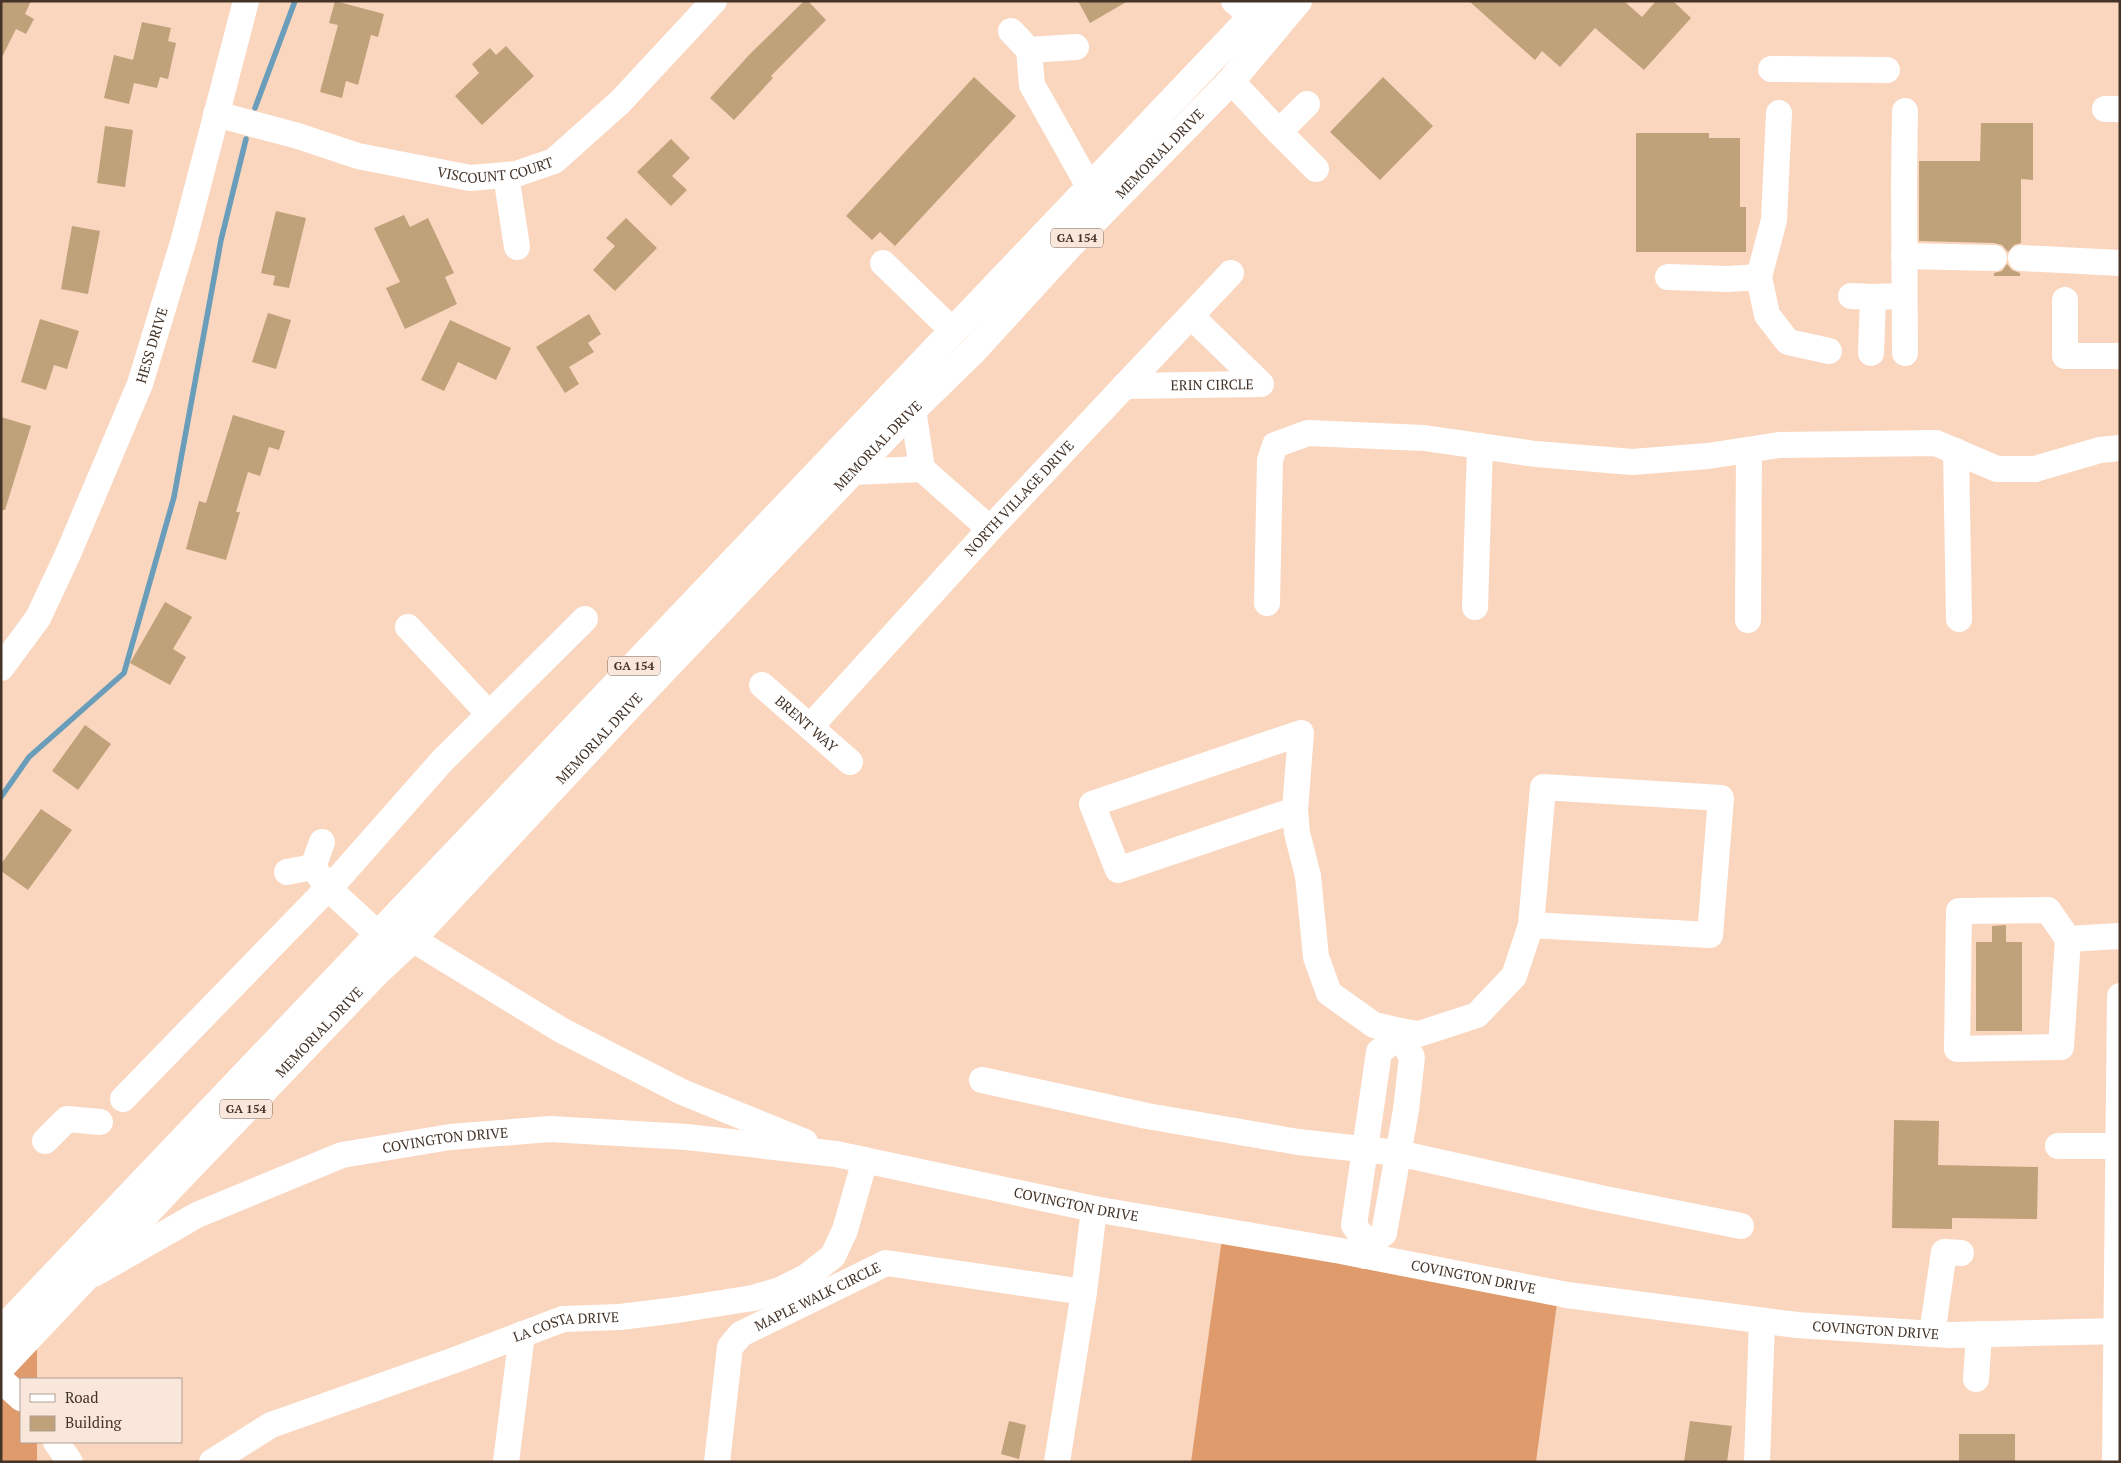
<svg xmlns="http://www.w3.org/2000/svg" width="2121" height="1463" font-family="'PT Serif',serif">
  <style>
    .forest { fill: #e09b6c }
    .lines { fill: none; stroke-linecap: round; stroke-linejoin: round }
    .stream { stroke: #699dba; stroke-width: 5.5 }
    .building { fill: #bfa17a }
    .minor { stroke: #fff; stroke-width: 26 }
    .major { stroke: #fff; stroke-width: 28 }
    .labels { text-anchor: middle; stroke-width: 4; stroke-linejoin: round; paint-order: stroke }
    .shield { fill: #fae7dc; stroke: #7b695d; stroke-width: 1 }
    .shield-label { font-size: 12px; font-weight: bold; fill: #443327 }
    .street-label { font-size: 14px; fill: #443327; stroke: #fae7dc }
  </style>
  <rect width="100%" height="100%" fill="#fad6bf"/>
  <path class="forest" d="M1224,1224L1559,1288L1536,1462H1191Z
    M37,1316V1379H21V1442H37V1462H1V1354Z"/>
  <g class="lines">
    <path class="stream" d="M255,108L295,1
      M1,797L29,757L124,673L174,497L221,240L246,139"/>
  </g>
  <path class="building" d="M1,1H31L25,14L34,19L26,34L16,29L1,59Z
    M335,1L384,14L378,37L371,35L358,85L346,81L342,98L320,92L338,25L329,23Z
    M804,1H808L826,20L771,76L773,78L734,120L710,98L749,55Z
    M1078,1H1128L1090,23Z
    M1469,1H1624L1642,17L1656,1H1673L1691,18L1644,70L1595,28L1560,67L1542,51L1535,60Z
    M142,22L171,28L168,41L176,43L168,79L160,77L157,88L134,83L129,104L104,98L114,55L133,60Z
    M506,46L534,76L482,125L455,96L479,73L472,64L490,48L496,55Z
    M974,77L1016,116L895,246L880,232L872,240L846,216Z
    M1383,77L1433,126L1380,180L1330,132Z
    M1981,123H2033V180L2021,179V243L2014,245L2008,252L2002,245L1994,243L1919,241V161H1980Z
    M105,126L133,130L125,187L97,183Z
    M1636,133H1709V138H1740V207H1746V252H1636Z
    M671,139L690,158L672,176L687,190L671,206L637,172Z
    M276,211L306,218L289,288L273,285L275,276L261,273Z
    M404,215L410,227L428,218L454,273L445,277L457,304L405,329L386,288L400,282L374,228Z
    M626,218L657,248L615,291L593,270L615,246L606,238Z
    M72,226L100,231L88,294L61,289Z
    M2007,264L2012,270L2020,273V276H1994V273L2002,271Z
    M268,313L291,320L276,369L252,362Z
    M589,314L601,334L588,343L594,352L569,367L579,384L565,393L536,347Z
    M40,319L79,331L67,369L54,365L46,390L21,382Z
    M450,320L511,348L496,380L458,362L444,391L421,380Z
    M233,415L285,431L279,450L269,447L260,476L248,472L236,512H240L226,560L186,549L199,501L206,503Z
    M1,417L31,426L5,510H1Z
    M165,602L192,617L173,649L186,657L170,685L130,663Z
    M85,725L111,744L78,790L52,771Z
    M41,809L72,830L28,890L1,871V864Z
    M2006,925V942H2022V1031H1976V942H1992V926Z
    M1894,1120L1939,1121L1938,1165L2038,1167L2037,1219L1952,1218V1229L1892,1228Z
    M1009,1421L1026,1425L1019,1459L1001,1454Z
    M1690,1421L1732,1426L1727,1462H1684Z
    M1959,1434H2015V1462H1959Z"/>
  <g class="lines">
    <g class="minor">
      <path d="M1234,1L1252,17"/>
      <path d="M1011,31L1029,50"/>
      <path d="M1076,47L1029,50L1032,85L1090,188"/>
      <path d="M1771,69L1887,70"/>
      <path d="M1231,81L1279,132L1307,104"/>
      <path d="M2105,109H2120"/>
      <path d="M1779,113L1774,220L1759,277L1767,315L1788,342L1829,351"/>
      <path id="s1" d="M216,114L298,136L358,156L470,178L516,174L554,161L620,102L714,1"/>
      <path d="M1279,132L1316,169"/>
      <path d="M506,175L517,247"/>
      <path d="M1904,256L1994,258"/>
      <path d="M2021,258L2120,263"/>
      <path d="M883,263L953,331"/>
      <path d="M1668,277L1728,279L1759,277"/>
      <path d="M1851,296L1873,297"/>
      <path d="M2065,300V356H2120"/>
      <path d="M1871,353L1873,297L1904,296"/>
      <path d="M1905,353L1904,183L1905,111"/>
      <path id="s2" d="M1124,386L1261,384L1191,316"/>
      <path d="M913,409L922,469L990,529"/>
      <path d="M1956,451L1959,619"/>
      <path d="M852,472L922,469"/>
      <path d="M1267,603L1270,460L1275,445L1308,433L1424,438L1536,454L1632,462L1708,456L1779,445L1936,443L1997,469H2035L2100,450L2120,448"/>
      <path d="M1475,607L1480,446"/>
      <path d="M1748,620L1749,450"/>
      <path d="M408,627L489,714"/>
      <path id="s3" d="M1,668L38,618L68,554L140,384L184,239L246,1"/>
      <path id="s4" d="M762,685L850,762"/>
      <path id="s5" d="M810,727L990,529L1231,273"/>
      <path d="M1295,810L1118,870L1092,804L1301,733L1295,810L1297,833L1308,876L1316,957L1329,993L1374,1025L1400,1031"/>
      <path d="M313,867L322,842"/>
      <path d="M287,872L313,867L329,889L379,935L412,939L561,1030L682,1092L805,1142"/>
      <path d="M329,889L442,761L585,619"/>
      <path d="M2048,910L2068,939L2061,1047L1957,1049L1959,911Z"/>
      <path d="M2068,939L2120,936"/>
      <path d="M982,1080L1147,1116L1298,1142L1398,1153L1600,1198L1741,1226"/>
      <path d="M123,1099L328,888"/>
      <path d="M45,1141L67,1119L100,1122"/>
      <path d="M2058,1146H2118"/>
      <path d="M1368,1245L1354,1225L1379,1052L1399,1036L1400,1031L1419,1034L1477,1015L1514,976L1531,925L1710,935L1721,798L1543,787L1531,925"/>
      <path d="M1365,1256L1368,1245L1384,1233L1406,1110L1412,1057L1399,1036"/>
      <path id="s6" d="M94,1274L197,1215L342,1155L450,1137L550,1129L687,1137L836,1154L1094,1209L1341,1251L1567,1295L1797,1325L1950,1335L2120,1331"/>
      <path d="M1084,1292L1094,1209"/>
      <path d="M1932,1334L1944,1252L1961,1253"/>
      <path d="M1976,1379L1979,1334"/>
      <path d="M1,1380L21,1398"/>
      <path d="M56,1442L70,1462"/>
      <path id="s7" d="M212,1462L271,1425L455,1360L563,1319L620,1317L677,1310L753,1298L780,1290L806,1277L833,1256L845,1230L865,1160"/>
      <path d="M506,1462L522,1334"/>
      <path id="s8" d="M717,1462L730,1347L741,1334L886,1263L1084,1292L1057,1462"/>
      <path d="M1757,1462L1762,1321"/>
      <path d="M2115,1462L2120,996"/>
    </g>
    <g class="major">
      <path d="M1,1331L1267,1"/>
      <path id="s9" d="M1,1367L170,1188L375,974L412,939L633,702L894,428L973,351L1069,246L1231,81L1298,1"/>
    </g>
  </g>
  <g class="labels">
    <g class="shield">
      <rect x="1051" y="228.5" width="52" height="19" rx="4"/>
      <rect x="608" y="656.5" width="52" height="19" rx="4"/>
      <rect x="220" y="1099.5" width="52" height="19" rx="4"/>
    </g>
    <g class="shield-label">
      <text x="1077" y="242">GA 154</text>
      <text x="634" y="670">GA 154</text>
      <text x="246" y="1113">GA 154</text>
    </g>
    <g class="street-label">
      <text dy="5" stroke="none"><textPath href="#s9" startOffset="1678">MEMORIAL DRIVE</textPath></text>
      <text dy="5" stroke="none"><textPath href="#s1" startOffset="288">VISCOUNT COURT</textPath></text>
      <text dy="5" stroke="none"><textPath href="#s3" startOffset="358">HESS DRIVE</textPath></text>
      <text dy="5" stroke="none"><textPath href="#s2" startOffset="88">ERIN CIRCLE</textPath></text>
      <text dy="5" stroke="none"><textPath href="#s9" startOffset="1272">MEMORIAL DRIVE</textPath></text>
      <text dy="5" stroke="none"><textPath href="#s5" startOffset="310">NORTH VILLAGE DRIVE</textPath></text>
      <text dy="5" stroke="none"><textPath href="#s4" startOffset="59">BRENT WAY</textPath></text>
      <text dy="5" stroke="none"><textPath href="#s9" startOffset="868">MEMORIAL DRIVE</textPath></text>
      <text dy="5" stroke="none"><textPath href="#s9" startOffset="462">MEMORIAL DRIVE</textPath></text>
      <text dy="5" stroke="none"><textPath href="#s6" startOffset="380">COVINGTON DRIVE</textPath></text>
      <text dy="5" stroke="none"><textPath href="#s6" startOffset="1018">COVINGTON DRIVE</textPath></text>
      <text dy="5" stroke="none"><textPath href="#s6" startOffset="1422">COVINGTON DRIVE</textPath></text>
      <text dy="5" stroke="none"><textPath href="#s8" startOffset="218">MAPLE WALK CIRCLE</textPath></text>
      <text dy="5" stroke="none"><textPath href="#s7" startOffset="382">LA COSTA DRIVE</textPath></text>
      <text dy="5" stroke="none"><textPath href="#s6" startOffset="1828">COVINGTON DRIVE</textPath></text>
    </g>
  </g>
  <rect width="2121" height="1463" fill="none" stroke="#443327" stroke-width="5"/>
  <rect x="20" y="1378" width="162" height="65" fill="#fae7dc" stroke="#b19f94"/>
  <rect x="30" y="1394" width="25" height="8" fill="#ffffff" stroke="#b19f94"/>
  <text x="65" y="1403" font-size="15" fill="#443327">Road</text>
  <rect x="30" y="1416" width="25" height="15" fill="#bfa17a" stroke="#b19f94"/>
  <text x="65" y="1428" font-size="15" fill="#443327">Building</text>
</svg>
